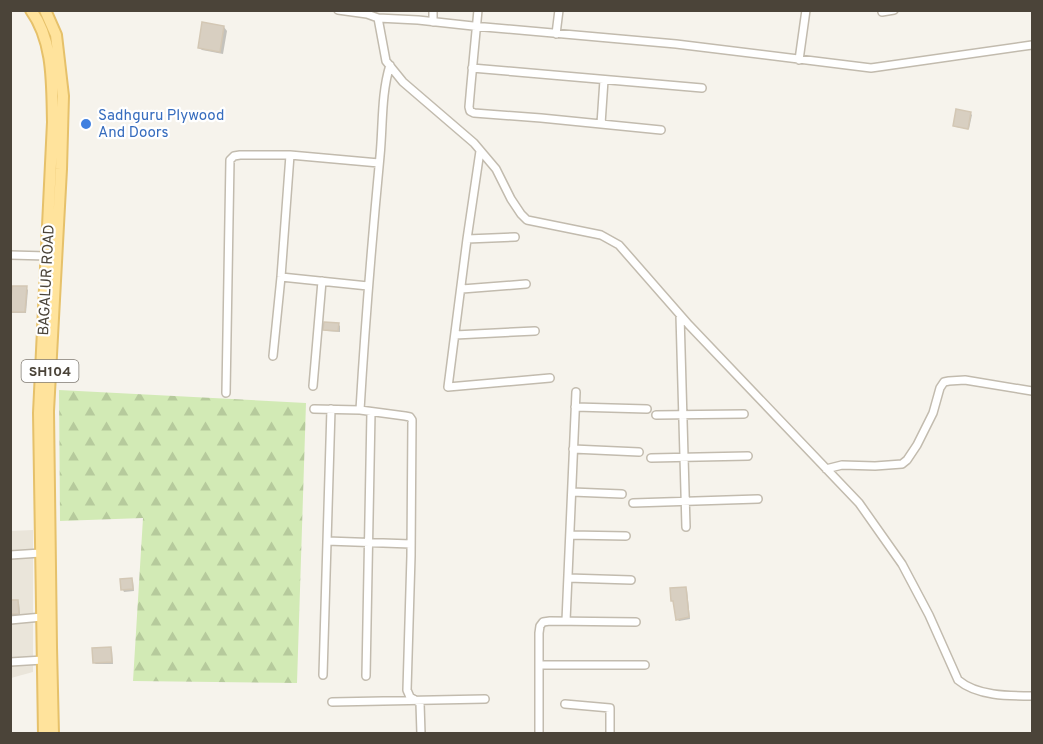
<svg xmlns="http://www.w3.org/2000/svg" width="1043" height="744" font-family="Overpass,sans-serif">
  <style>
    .residential { fill: #eae5da }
    .forest { fill: url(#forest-firs) }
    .shadow { fill: #0003 }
    .building { fill: #d8cfc1; stroke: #d3c7b4; stroke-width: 1.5 }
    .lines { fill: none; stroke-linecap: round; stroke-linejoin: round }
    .street-casing { stroke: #c2bbae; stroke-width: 10 }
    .primary-casing { stroke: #e6c16a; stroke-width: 14 }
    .street { stroke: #fff; stroke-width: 7 }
    .primary { stroke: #ffe39c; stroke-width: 10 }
    .shop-dot { fill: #3f7fe0; stroke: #fff; stroke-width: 2 }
    .labels { text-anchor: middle; stroke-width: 4.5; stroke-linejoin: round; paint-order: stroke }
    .shield { fill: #fff; stroke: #817c74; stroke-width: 1.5 }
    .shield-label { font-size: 14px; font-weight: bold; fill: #4b4439 }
    .shop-label { font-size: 15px; fill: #366cbe; stroke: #fff; text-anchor: start }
    .street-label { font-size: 15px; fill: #4b4439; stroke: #fff }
  </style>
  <defs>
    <pattern id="forest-firs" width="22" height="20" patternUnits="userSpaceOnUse" patternTransform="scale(1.5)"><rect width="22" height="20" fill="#d2eab5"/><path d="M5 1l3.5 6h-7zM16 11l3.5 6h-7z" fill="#b6ca9c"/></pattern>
  </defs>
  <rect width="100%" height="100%" fill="#f6f3ec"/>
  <path class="residential" d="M33,530V672L11,678V531Z"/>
  <path class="forest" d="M59,390L306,403L297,683L133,681L143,518L60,521Z"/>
  <path class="shadow" d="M224,27L227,31L223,54L202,50L199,47Z
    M970,113L972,115L969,129L956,127L954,125Z
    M26,288L28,290L26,313H12L10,311Z
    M338,324L340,326V332L327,331L325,330Z
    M131,579L133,581L134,591L124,592L123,590Z
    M685,589L687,590L690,619L679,621L677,619Z
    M18,601L19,603L20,615L10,616V602Z
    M110,648L112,650L113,664H96L94,663Z"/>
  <path class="building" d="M202,22L224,26L220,52L198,48Z
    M956,109L971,112L968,129L953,126Z
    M12,286H27L25,312H10Z
    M324,322L339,323L338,331L323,330Z
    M132,578L133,589L121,590L120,579Z
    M686,587L689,617L676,620L673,601H671L670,588Z
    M10,600H18L19,614H10Z
    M111,647L112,662L93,663L92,648Z"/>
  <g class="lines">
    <g class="street-casing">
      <path id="street" d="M338,10L367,14L378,18L386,61L403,82L474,143L496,169L511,199L521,214L527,220L601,235L619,245L689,325L859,503L902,564L929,615L958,680C977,696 1008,696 1032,696
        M478,10L471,84L469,107L470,111L474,113L541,118L661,130
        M882,12L894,10
        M378,18L418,20L473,26L676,44L871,68L1032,45
        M433,22V10
        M556,34L559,10
        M799,60L806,10
        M472,68L702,88
        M601,124L604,80
        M480,151L467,239L448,387L550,378
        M467,239L515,237
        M10,255L47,256
        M281,277L368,286
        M462,289L526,284
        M680,315L686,527
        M455,335L535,331
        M273,356L281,277L290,155
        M313,386L322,281
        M226,393L230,160L234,156L240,155H290L379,163
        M575,407L647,409
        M314,409L360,410L405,416L410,417L412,420L411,556L407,690L410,697L420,703L421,734
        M360,410C365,325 372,240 380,156C383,126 381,94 390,65
        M656,415L744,414
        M573,449L639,452
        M651,458L748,456
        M826,469L842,465L875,466L902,464L907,460L917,445L933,413L940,388L944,382L949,381L965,380L1032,391
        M572,492L622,494
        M633,503L758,499
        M570,535L626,536
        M327,541L411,544
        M10,555L41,553
        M568,578L631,580
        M10,620L42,617
        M566,621L576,392
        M10,662L43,660
        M539,665H645
        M323,675L331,409
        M366,676L371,412
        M332,702L485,699
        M565,704L610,708V734
        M539,734V633L540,626L543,622L550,621L636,622"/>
    </g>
    <g class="primary-casing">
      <path id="primary" d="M31,10C54,42 52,84 53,122L39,413L44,734
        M45,10L56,35L63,96L61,169L48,411L51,647L53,734"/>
    </g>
    <use href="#street" class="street"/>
    <use href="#primary" class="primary"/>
  </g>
  <circle class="shop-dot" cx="86" cy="124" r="6"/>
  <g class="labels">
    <rect class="shield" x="21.5" y="360" width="57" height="22" rx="4.5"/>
    <g class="shield-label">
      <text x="50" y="376">SH104</text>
    </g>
    <g class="shop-label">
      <text x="98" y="120">Sadhguru Plywood<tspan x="98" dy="17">And Doors</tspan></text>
    </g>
    <g class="street-label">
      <text transform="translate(46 280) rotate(-87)" y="5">BAGALUR ROAD</text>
    </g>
  </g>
  <rect width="1043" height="744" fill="none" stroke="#4b4439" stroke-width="24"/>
</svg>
